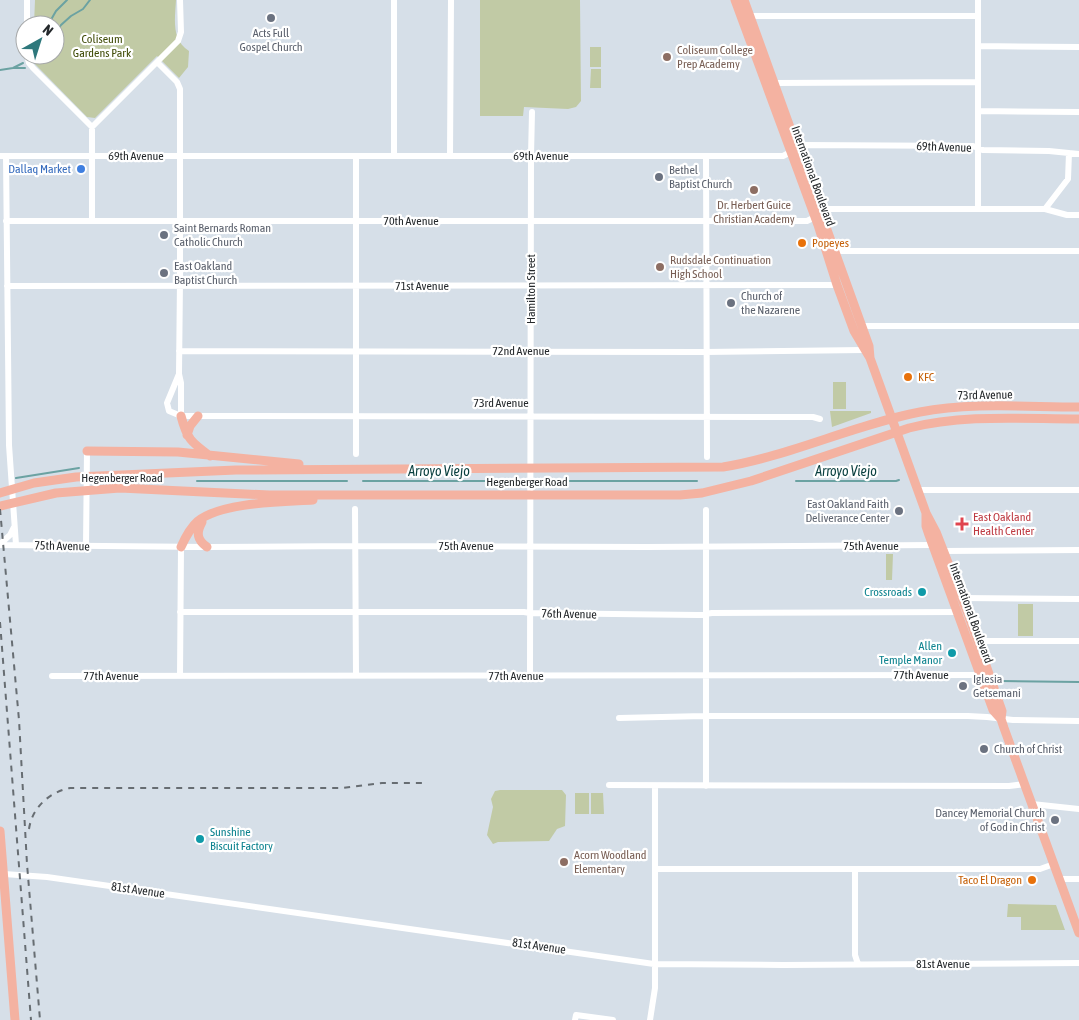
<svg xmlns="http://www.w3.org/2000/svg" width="1079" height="1020" font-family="'Asap Condensed',sans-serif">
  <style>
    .green { fill: #c1caa5 }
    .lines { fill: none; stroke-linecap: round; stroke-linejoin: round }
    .stream { stroke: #6ba2a2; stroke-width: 2 }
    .minor { stroke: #fff; stroke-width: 6 }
    .major { stroke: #f4b2a1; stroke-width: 9 }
    .rail { stroke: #676d72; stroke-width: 2; stroke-dasharray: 6 6; stroke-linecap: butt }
    .worship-dot { fill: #6b7280; stroke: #fff; stroke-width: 2 }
    .education-dot { fill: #8d6e63; stroke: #fff; stroke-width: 2 }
    .shop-dot { fill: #3f7fe0; stroke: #fff; stroke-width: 2 }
    .food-dot { fill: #e8710a; stroke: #fff; stroke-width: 2 }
    .health-dot { fill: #e0444e; stroke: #fff; stroke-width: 2 }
    .culture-dot { fill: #0f9aa8; stroke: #fff; stroke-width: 2 }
    .labels { text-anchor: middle; stroke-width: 4.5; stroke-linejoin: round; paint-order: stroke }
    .worship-label { font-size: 12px; fill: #5b616d; stroke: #fff; text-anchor: start }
    .park-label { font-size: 12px; fill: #3f4b06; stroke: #fff }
    .education-label { font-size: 12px; fill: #785e54; stroke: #fff; text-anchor: start }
    .street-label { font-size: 12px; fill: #24282b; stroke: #fff }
    .shop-label { font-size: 12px; fill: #366cbe; stroke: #fff; text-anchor: end }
    .food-label { font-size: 12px; fill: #c56008; stroke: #fff; text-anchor: start }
    .health-label { font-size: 12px; fill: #be3a42; stroke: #fff; text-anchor: start }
    .culture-label { font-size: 12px; fill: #0d838f; stroke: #fff; text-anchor: end }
    .water-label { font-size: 14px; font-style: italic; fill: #093f3f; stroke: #fff }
  </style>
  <rect width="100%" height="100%" fill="#d6dfe8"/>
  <path class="green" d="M35,0H176C175,19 171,40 189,51L188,67L179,78L157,56L95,118L87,117L31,60V55H55V25H34Z
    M480,0H580L581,101L576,107L568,109L524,107L523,116H480Z
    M590,47H601V67H590Z
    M591,69H601V88H590Z
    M833,382H846V409H833Z
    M830,411H871V413L832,427Z
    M886,554H893L892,580H886Z
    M1018,604H1033V636H1018Z
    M500,790H562L566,795L565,826L557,829L549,841L498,842L493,844L487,835L493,807L491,799L495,791Z
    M575,793H589V814H575Z
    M591,793H603L604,814H591Z
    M1008,904L1056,905L1065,930H1021V917H1007Z"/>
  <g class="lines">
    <path class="stream" d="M48,25L56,11L67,0
      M55,34L61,25L71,16L83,9L90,0
      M36,61L42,55
      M13,68H25
      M0,70L13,68L23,63
      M16,478L79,468
      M197,481H347
      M363,481H515
      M545,481H697
      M796,481H896L899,480
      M1001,681L1079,682"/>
    <path class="minor" d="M27,0V25
      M978,0V209
      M750,16H978
      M978,46L1079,47
      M27,55L29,63L33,68L92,127
      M157,62L177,82L180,89V280L179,374L181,383V416
      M773,83L978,82
      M978,111L1079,112
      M0,156H783L804,145L973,146L983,150L1049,151L1079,154
      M6,156L9,445L16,545
      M356,156V454
      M394,156V0
      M450,156L451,0
      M706,156L707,457
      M1045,209L1068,179L1069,153
      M820,212L827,209H1045L1067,215H1079
      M92,220V127L178,41L181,32L180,0
      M6,221H807L815,217
      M835,251H1079
      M7,286L837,285
      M862,326H1079
      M179,351L705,352L864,350
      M179,374L167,403L169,411L181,416L813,417L820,419
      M918,490H1079
      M355,509L356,675
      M0,544L10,535L14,527
      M0,545L207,547L356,546L646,547L933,545
      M86,546L87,451
      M943,551L1079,550
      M962,598L1079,599
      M180,612H524L530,613L698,615L712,613L957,612
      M978,643L986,641H1079
      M52,676L980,675
      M180,676L181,547
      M530,676L531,156L532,112
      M619,718L704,716H968L987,717L1013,720L1079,721
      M609,785L1009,786L1025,784
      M706,786V510
      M1032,804L1079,809
      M655,869H1040L1054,864
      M855,869V955L858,964
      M4,874L47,877L654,964L783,965L1079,963
      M1059,879H1079
      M575,1020L576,1015L613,1020
      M650,1020L655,988V786"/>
    <path class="major" d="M735,0L818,225L837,285L854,331L870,358L926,513L936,532L968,614L1002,711L1001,719L1004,728L1079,933
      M744,0L869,346L870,358
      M181,416C187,439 191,442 210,456
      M187,435L190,426L198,416
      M87,451L178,452L299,464
      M0,493L34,483L76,477L236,470L723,467C790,456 853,425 920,412C971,402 1027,407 1079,407
      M0,506L56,493L120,488L269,495H680L702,493L751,481L909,428C964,414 1022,419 1079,419
      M926,514V526L929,535L993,710L1001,719
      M202,522C196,533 197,540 207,547
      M181,547C185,538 190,528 198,521C222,502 282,502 313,500
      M0,831L15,1020"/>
    <path class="rail" d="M0,509L19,720L27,864L40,1020
      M0,622L31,1020
      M29,829C32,808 49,792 70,788H342L382,783H422"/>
  </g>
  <g class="worship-dot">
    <circle cx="271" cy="18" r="5"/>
    <circle cx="659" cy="177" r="5"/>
    <circle cx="164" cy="235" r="5"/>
    <circle cx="164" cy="273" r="5"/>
    <circle cx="731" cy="303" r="5"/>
    <circle cx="899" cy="511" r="5"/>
    <circle cx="963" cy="686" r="5"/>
    <circle cx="984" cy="749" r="5"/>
    <circle cx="1055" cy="820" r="5"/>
  </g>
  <g class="education-dot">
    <circle cx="667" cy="57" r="5"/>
    <circle cx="754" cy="190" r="5"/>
    <circle cx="660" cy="267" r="5"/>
    <circle cx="564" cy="862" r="5"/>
  </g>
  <circle class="shop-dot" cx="81" cy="169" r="5"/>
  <g class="food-dot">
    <circle cx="802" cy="243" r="5"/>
    <circle cx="908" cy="377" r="5"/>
    <circle cx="1032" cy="880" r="5"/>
  </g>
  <path class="health-dot" d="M959.5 516.5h5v5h5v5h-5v5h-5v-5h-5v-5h5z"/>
  <g class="culture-dot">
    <circle cx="922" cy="592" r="5"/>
    <circle cx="952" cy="653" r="5"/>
    <circle cx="200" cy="839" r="5"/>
  </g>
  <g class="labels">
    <g class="worship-label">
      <text x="271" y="37" text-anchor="middle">Acts Full<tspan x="271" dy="14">Gospel Church</tspan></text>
      <text x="669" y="174">Bethel<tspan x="669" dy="14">Baptist Church</tspan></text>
      <text x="174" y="232">Saint Bernards Roman<tspan x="174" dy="14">Catholic Church</tspan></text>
      <text x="174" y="270">East Oakland<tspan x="174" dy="14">Baptist Church</tspan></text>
      <text x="741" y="300">Church of<tspan x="741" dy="14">the Nazarene</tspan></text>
      <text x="889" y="508" text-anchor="end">East Oakland Faith<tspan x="889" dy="14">Deliverance Center</tspan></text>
      <text x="973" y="683">Iglesia<tspan x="973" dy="14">Getsemani</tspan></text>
      <text x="994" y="753">Church of Christ</text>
      <text x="1045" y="817" text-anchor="end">Dancey Memorial Church<tspan x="1045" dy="14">of God in Christ</tspan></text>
    </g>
    <g class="park-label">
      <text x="102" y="43">Coliseum<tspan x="102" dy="14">Gardens Park</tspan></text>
    </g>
    <g class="education-label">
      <text x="677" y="54">Coliseum College<tspan x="677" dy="14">Prep Academy</tspan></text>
      <text x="754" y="209" text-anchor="middle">Dr. Herbert Guice<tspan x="754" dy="14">Christian Academy</tspan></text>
      <text x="670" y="264">Rudsdale Continuation<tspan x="670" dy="14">High School</tspan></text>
      <text x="574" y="859">Acorn Woodland<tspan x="574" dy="14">Elementary</tspan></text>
    </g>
    <g class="street-label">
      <text transform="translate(944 147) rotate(2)" y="4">69th Avenue</text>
      <text x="136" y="160">69th Avenue</text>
      <text x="541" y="160">69th Avenue</text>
      <text transform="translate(813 176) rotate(70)" y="4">International Boulevard</text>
      <text x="411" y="225">70th Avenue</text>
      <text x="422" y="290">71st Avenue</text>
      <text transform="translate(531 289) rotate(-90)" y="4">Hamilton Street</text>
      <text x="521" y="355">72nd Avenue</text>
      <text transform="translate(985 395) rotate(-1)" y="4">73rd Avenue</text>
      <text x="501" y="407">73rd Avenue</text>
      <text x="122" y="482">Hegenberger Road</text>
      <text x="527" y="486">Hegenberger Road</text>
      <text transform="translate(62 546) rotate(1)" y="4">75th Avenue</text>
      <text x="466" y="550">75th Avenue</text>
      <text x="871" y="550">75th Avenue</text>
      <text transform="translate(971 613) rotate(70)" y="4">International Boulevard</text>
      <text transform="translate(569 614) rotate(1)" y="4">76th Avenue</text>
      <text x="921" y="679">77th Avenue</text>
      <text x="111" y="680">77th Avenue</text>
      <text x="516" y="680">77th Avenue</text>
      <text transform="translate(138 890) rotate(8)" y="4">81st Avenue</text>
      <text transform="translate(539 946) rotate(8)" y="4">81st Avenue</text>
      <text x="943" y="968">81st Avenue</text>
    </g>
    <g class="shop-label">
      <text x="71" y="173">Dallaq Market</text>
    </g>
    <g class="food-label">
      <text x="812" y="247">Popeyes</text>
      <text x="918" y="381">KFC</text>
      <text x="1022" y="884" text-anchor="end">Taco El Dragon</text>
    </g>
    <g class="health-label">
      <text x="973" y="521">East Oakland<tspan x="973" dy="14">Health Center</tspan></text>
    </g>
    <g class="culture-label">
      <text x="912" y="596">Crossroads</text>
      <text x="942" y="650">Allen<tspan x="942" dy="14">Temple Manor</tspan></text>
      <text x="210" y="836" text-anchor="start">Sunshine<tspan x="210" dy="14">Biscuit Factory</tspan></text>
    </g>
    <g class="water-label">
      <text x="439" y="476">Arroyo Viejo</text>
      <text x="846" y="476">Arroyo Viejo</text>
    </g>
  </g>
  <g transform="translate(40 40) rotate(39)"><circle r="24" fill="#ffffff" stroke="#a7a9aa"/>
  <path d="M0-4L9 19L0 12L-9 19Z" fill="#2e787c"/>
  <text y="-8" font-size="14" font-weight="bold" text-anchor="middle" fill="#24282b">N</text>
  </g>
</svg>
